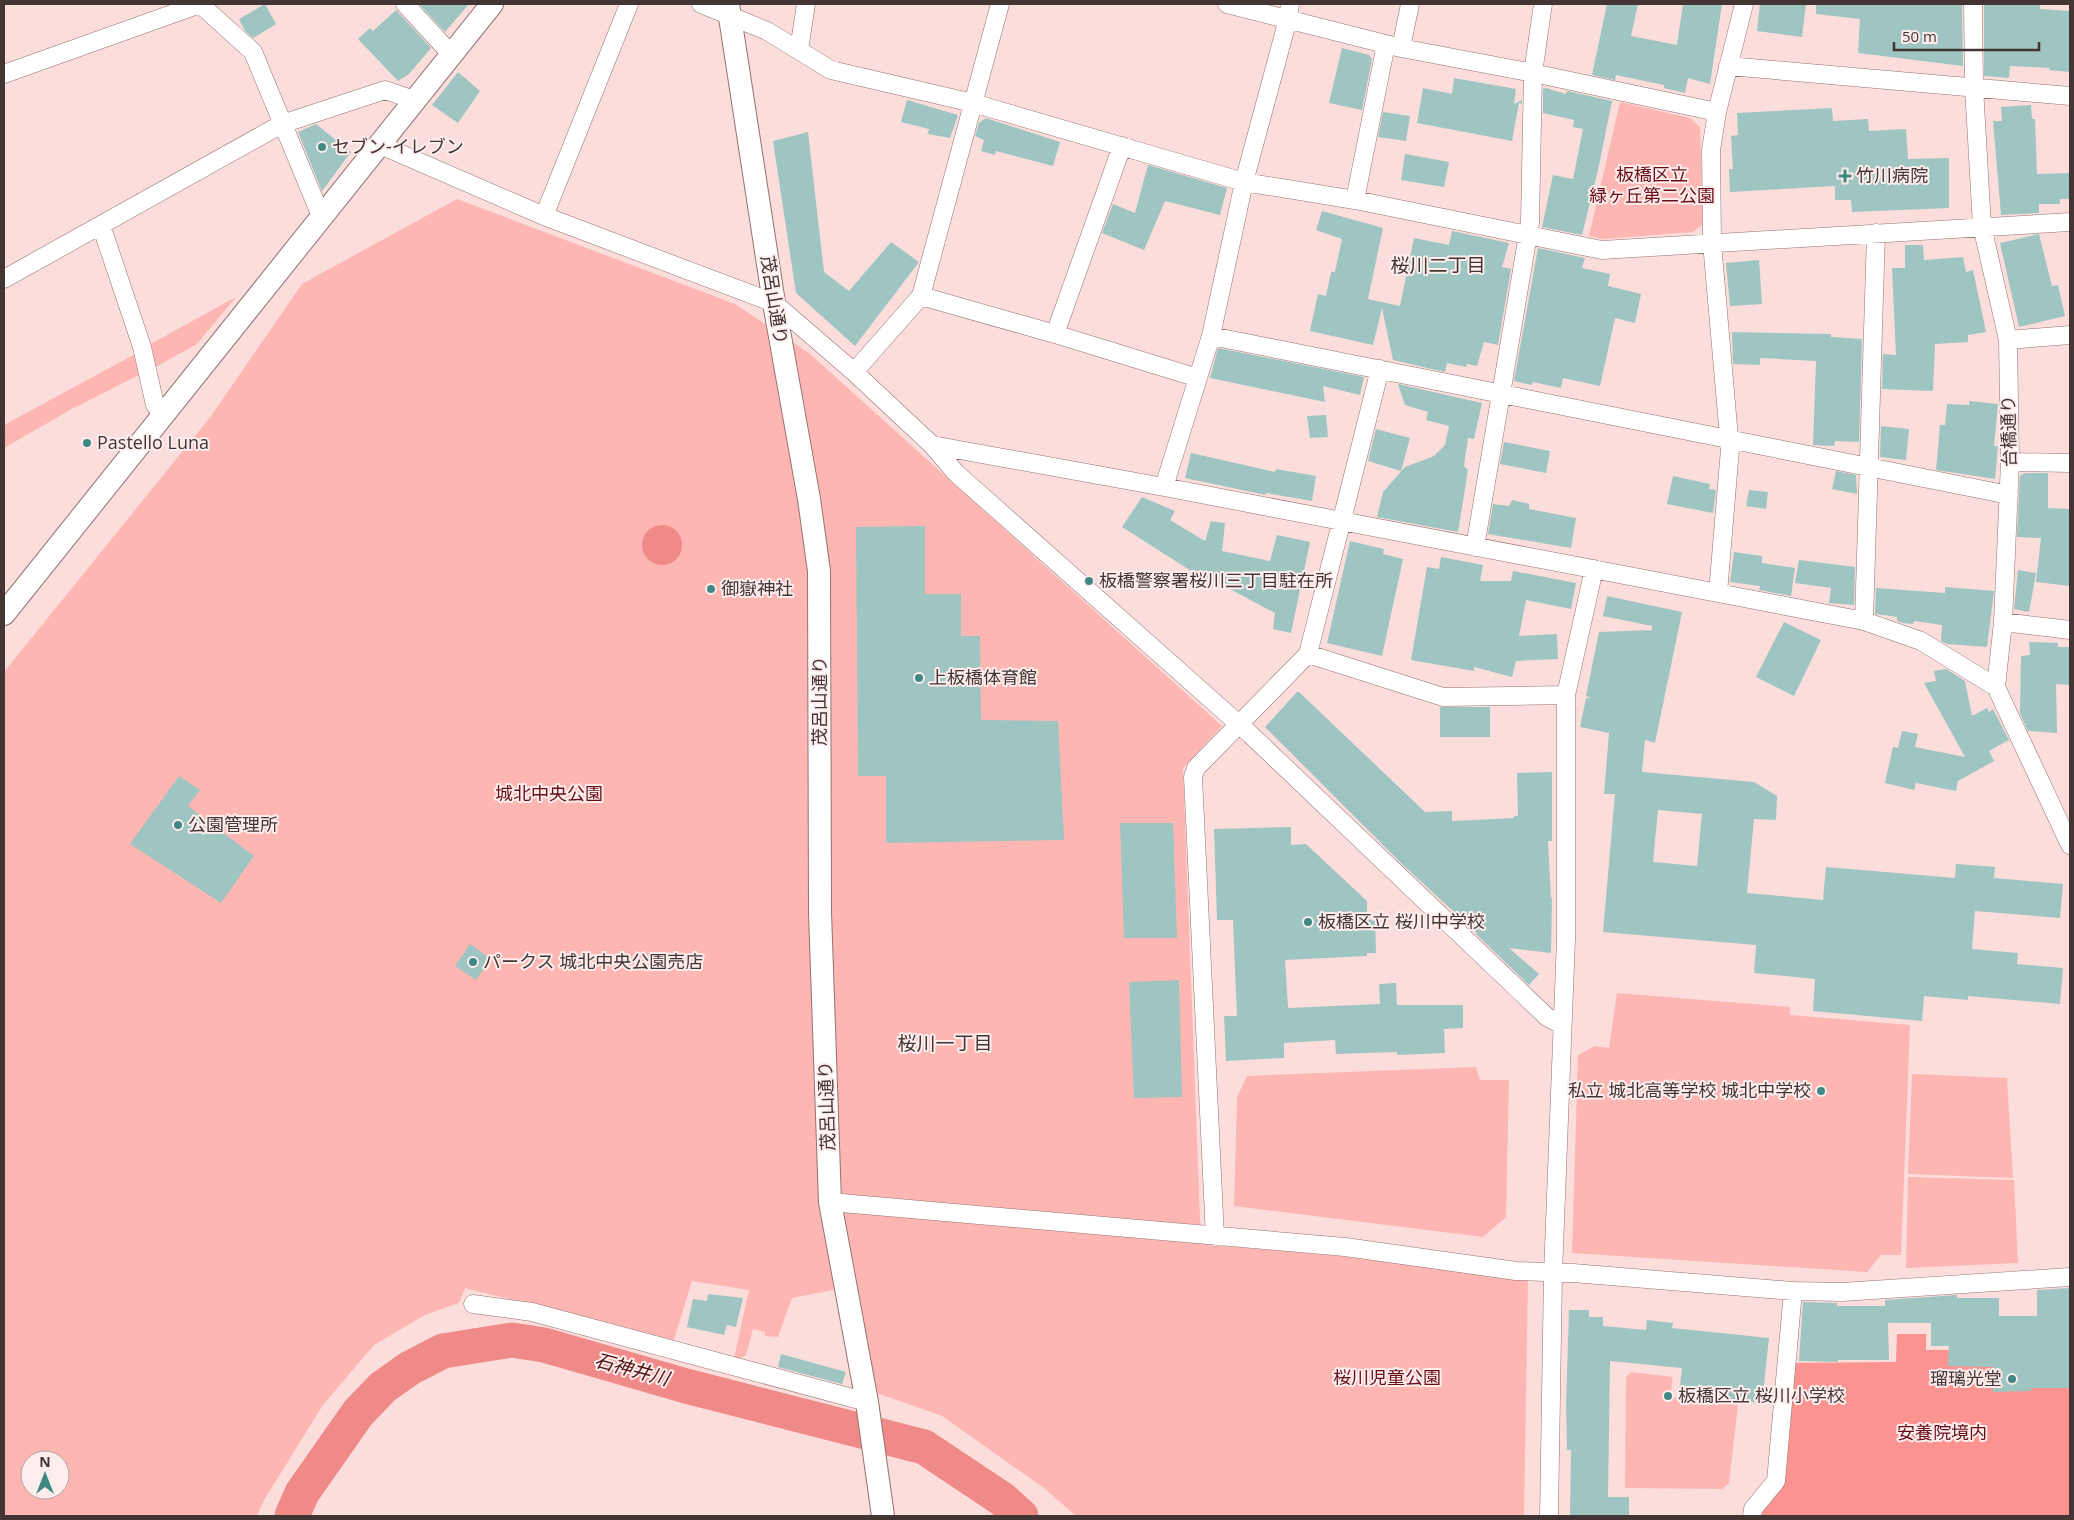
<svg xmlns="http://www.w3.org/2000/svg" width="2074" height="1520" font-family="'Open Sans','Noto Sans JP',sans-serif">
  <style>
    .green { fill: #feb6b3; fill-rule: evenodd }
    .forest { fill: #fb9491 }
    .water { fill: #f08a88 }
    .lines { fill: none; stroke-linecap: round; stroke-linejoin: round }
    .river { stroke: #f08a88; stroke-width: 35 }
    .building { fill: #9ec5c1; fill-rule: evenodd }
    .minor-casing { stroke: #937271; stroke-width: 19 }
    .tertiary-casing { stroke: #937271; stroke-width: 24 }
    .minor { stroke: #fff; stroke-width: 18 }
    .tertiary { stroke: #fff; stroke-width: 22 }
    .poi-dot { fill: #408883; stroke: #fdeeed; stroke-width: 2 }
    .labels { text-anchor: middle; stroke-width: 4; stroke-linejoin: round; paint-order: stroke }
    .poi-label { font-size: 18px; fill: #433534; stroke: #fdeeed; text-anchor: start }
    .park-label { font-size: 18px; fill: #690e18; stroke: #fdeeed }
    .street-label { font-size: 18px; fill: #433534; stroke: #fdeeed }
    .neighbourhood-label { font-size: 19px; fill: #433534; stroke: #fdeeed }
    .water-label { font-size: 19px; font-style: italic; fill: #501215; stroke: #fdeeed }
  </style>
  <rect width="100%" height="100%" fill="#fbdddb"/>
  <path class="green" d="M1620,102L1690,118L1700,127L1703,224L1693,232L1603,239L1589,236Z
    M457,199L735,304L809,353L1222,726L1183,768L1201,1244L1339,1256L1528,1279L1524,1516H1076L1044,1488L942,1416L874,1392L853,1286L792,1298L778,1337L765,1336V1332L753,1329L746,1355L739,1359L734,1358L749,1290L692,1281L674,1340L465,1288L459,1303L425,1315L374,1345L323,1405L264,1500L257,1516H4V672L211,416L302,284ZM30,1460H60V1490H30Z
    M236,297L197,344L152,369L149,345Z
    M137,353L139,375L70,410L4,448V425Z
    M1617,993L1790,1007V1015L1910,1025L1901,1255H1881L1867,1272L1572,1253L1578,1055L1595,1046L1609,1048Z
    M1476,1067L1480,1080H1509L1506,1217L1483,1237L1234,1206L1237,1097L1247,1076Z
    M1912,1074L2007,1078L2013,1178L1908,1174Z
    M1908,1177L2014,1180L2018,1263L1906,1268Z
    M1631,1372L1673,1377L1670,1397L1738,1405L1729,1483L1722,1489L1625,1488L1626,1377Z"/>
  <path class="forest" d="M1897,1334H1926V1350L2070,1349V1516H1755L1777,1484L1790,1363L1896,1362Z"/>
  <path class="water" d="M642 545a20 20 0 1 1 40 0a20 20 0 1 1-40 0Z"/>
  <g class="lines">
    <path class="river" d="M292,1516L302,1493L358,1413L383,1387L410,1368L443,1351L512,1340L544,1345L686,1386L924,1447L1002,1499L1021,1516"/>
  </g>
  <path class="building" d="M265,4L276,24L253,38L245,31L239,19Z
    M419,4H469L445,32Z
    M1607,4H1638L1631,36L1677,45L1683,4H1722L1710,84L1688,78L1685,93L1664,88V85L1616,75L1615,80L1592,75Z
    M1760,4H1806L1802,37L1757,31Z
    M1816,4H1962L1963,66L1858,53L1860,19L1816,14Z
    M1984,4H2040V9L2070,11V72L2049,70L2050,68L2010,66L2009,78L1984,76Z
    M396,10L431,48L409,74L398,81L358,39L370,28L373,31Z
    M1342,48L1369,55L1372,59L1362,110L1329,103Z
    M458,72L480,91L458,123L432,105Z
    M1454,78L1516,89L1514,104L1522,100V104L1519,103L1512,141L1417,123L1423,88L1452,94Z
    M1546,88L1566,94L1567,91L1612,101L1598,170L1582,235L1542,227L1553,175L1573,179L1583,129L1573,127L1574,120L1543,113V89Z
    M907,100L958,115L950,138L928,134L929,129L901,122Z
    M2031,105L2032,119H2035L2037,174L2070,173V199H2060V204H2039V213L2001,215L1993,121H2002L2001,107Z
    M1832,108L1833,121L1868,119L1869,131L1906,129L1908,159L1949,158V208L1852,212L1851,200H1835V186L1730,192L1729,169H1733L1731,136L1738,135L1737,113Z
    M1383,112L1410,116L1406,141L1378,137Z
    M986,118L1060,142L1053,166L996,151L995,155L981,151L984,140L975,136L979,123Z
    M316,124L351,152L322,191L298,132Z
    M808,132L824,272L849,291L891,242L919,262L855,346L796,293L773,141Z
    M1405,154L1449,162L1444,187L1401,180Z
    M1148,165L1227,188L1220,215L1165,201L1144,250L1102,233L1113,204L1135,213Z
    M1322,211L1383,228L1368,299L1400,306L1414,238L1449,245L1452,231L1509,243L1502,267L1511,269L1498,345L1484,342L1477,366L1467,364L1466,367L1447,363L1445,372L1393,360L1382,308L1373,345L1310,331L1318,294L1326,296L1331,272H1335L1342,239L1316,230Z
    M2039,234L2052,286L2058,285L2065,316L2019,327L2000,243Z
    M1905,245H1923L1924,260L1963,257L1966,272L1973,270L1986,332L1968,335V342L1935,344L1933,391L1882,389L1883,354L1896,355L1892,268H1905Z
    M1538,248L1585,258L1582,268L1610,274L1608,286L1641,294L1635,323L1615,318L1600,386L1563,378L1561,388L1533,382L1532,385L1514,381Z
    M1759,260L1762,304L1730,306L1726,263Z
    M1732,332L1831,334V337L1862,339L1859,442L1835,441L1834,446L1813,445L1816,361L1760,358V365L1733,364Z
    M1218,348L1364,377L1360,395L1323,386L1325,402L1210,378Z
    M1398,384L1482,403L1474,439L1468,438L1464,466L1468,470L1458,532L1377,517L1383,492L1405,467L1434,456L1445,445L1449,426L1426,420L1428,412L1405,405Z
    M1969,401L1998,404L1994,446H1998L1995,479L1936,470L1940,425H1945L1947,404L1969,405Z
    M1326,415L1328,437L1310,438L1307,416Z
    M1881,426L1909,429L1906,460L1880,457Z
    M1376,429L1410,438L1401,471L1368,461Z
    M1504,442L1550,451L1546,473L1500,464Z
    M1191,453L1275,472L1276,469L1316,476L1312,501L1266,493V495L1185,478Z
    M1836,471L1856,475L1857,494L1832,489Z
    M2025,473H2048V508L2069,509L2070,586L2036,582L2041,538L2017,537L2020,476Z
    M1673,476L1710,484L1709,489L1716,490L1713,513L1667,504Z
    M1749,490L1768,492L1766,509L1746,506Z
    M1142,497L1175,511L1170,520L1205,541L1211,521L1225,523L1222,551L1270,561L1277,535L1310,542L1291,633L1273,629L1275,613L1209,578L1207,581L1122,527Z
    M1512,500L1529,504V509L1576,518L1571,548L1488,534L1493,504L1509,506Z
    M925,526V594H961V636H980L981,720L1058,721L1064,840L886,843V776H858L856,527Z
    M1350,541L1384,549L1383,554L1403,559L1382,656L1327,643Z
    M1734,552L1762,556V563L1795,568L1791,596L1759,590L1760,586L1730,582Z
    M1441,557L1483,565L1480,581H1511L1513,571L1576,583L1571,609L1526,600L1519,636L1557,634L1558,659L1516,661L1512,677L1474,667V671L1411,660L1427,567L1439,569Z
    M1799,560L1855,567L1854,605L1829,603L1831,588L1795,583Z
    M2018,570L2036,573L2029,612L2014,609Z
    M1945,587L1994,591L1987,647L1947,644L1941,641L1942,625L1914,621L1913,624L1903,623L1897,621V617L1875,614L1876,588L1945,593Z
    M1607,596L1682,612L1655,743L1645,740L1642,772L1754,782L1777,796L1776,820L1754,819L1747,893L1823,900L1826,867L1955,878L1956,864L1995,867L1994,878L2063,884L2060,918L1975,911L1972,949L2018,953L2017,964L2063,968L2060,1004L1968,996V1000L1924,996L1922,1021L1813,1011L1815,979L1754,973L1756,945L1603,932L1615,794H1604L1609,733L1580,727L1586,698H1591L1586,696L1599,632L1652,630V626L1603,616ZM1658,810L1702,814L1697,866L1653,862Z
    M1784,622L1821,640L1794,696L1756,677Z
    M2029,642L2058,643V647H2070V685L2056,684L2057,733L2028,731L2020,713L2021,656L2030,655Z
    M1946,669L1965,681L1972,716L1987,708L1989,712L1993,709L2009,740L1989,751L1994,761L1958,781L1956,791L1916,783L1914,790L1885,783L1893,747L1898,748L1902,731L1918,734L1915,747L1965,757L1924,683L1936,681L1934,671Z
    M1298,691L1425,812L1452,811V821L1514,818V816H1518L1517,773L1552,772V841H1548L1551,898H1552L1551,953L1509,948L1539,974L1529,985L1476,934L1477,933L1403,865L1265,727Z
    M1440,707H1490V737H1440Z
    M179,776L200,790L188,806L254,856L221,903L130,844Z
    M1120,823H1173L1177,938H1124Z
    M1291,827V845L1306,844L1367,901V919L1375,921L1376,953H1367V956L1285,960L1288,1008L1380,1004L1379,984L1396,983L1397,1005H1463V1028L1444,1029L1445,1053L1397,1055V1052L1336,1054L1335,1040L1284,1043V1058L1226,1061L1224,1016H1237L1233,920H1217L1214,829Z
    M470,944L491,959L476,980L455,966Z
    M1179,980L1182,1097L1134,1098L1129,982Z
    M2070,1288V1388H2031V1391L1993,1392V1367L1948,1366L1949,1346H1931V1323H1888L1889,1360H1838V1362L1799,1361L1803,1302L1837,1303V1306H1885V1300L1957,1295V1298H1999V1316H2037V1290Z
    M708,1294L743,1298L736,1327L727,1325L724,1335L687,1327L693,1299L707,1301Z
    M1569,1310H1589V1317H1603V1326L1646,1330L1647,1320L1673,1323L1672,1328L1769,1338L1762,1403L1679,1394L1682,1368L1610,1361L1608,1497H1629V1516H1570L1571,1450H1567L1566,1404Z
    M781,1354L846,1372L842,1384L778,1367Z"/>
  <g class="lines">
    <g class="minor-casing">
      <path id="minor" d="M200,4L253,52L321,216
        M405,4L451,54
        M701,4L767,31L831,70L973,103L1244,182L1355,200L1602,250L2070,222
        M1227,4L1401,48L1533,73L1717,112
        M1973,4L1974,87L1982,226L2008,340L2010,462L2003,622L1996,687L2070,845
        M1401,48L1410,4
        M799,50L806,4
        M1728,66L2070,96
        M4,74L200,4
        M378,144L544,216L774,303L854,372L932,445L956,473L1251,735L1547,1017L1562,1025
        M1355,200L1386,44
        M544,216L629,4
        M101,225L142,347L155,405L163,415
        M4,279L282,124L385,90L414,100
        M921,296L1055,334L1122,146
        M1055,334L1198,378
        M1211,336L2009,495
        M2008,340L2070,335
        M854,372L921,296L1000,4
        M932,445L1164,487L1211,336L1244,182L1288,19L1290,4
        M2010,462L2070,463
        M1164,487L1864,621L1921,641L1996,687
        M1475,547L1530,223L1533,73L1543,4
        M1718,593L1730,449L1712,243L1711,150L1717,112L1744,4
        M1864,621L1876,233
        M2003,622L2070,630
        M1308,654L1443,697L1566,695
        M830,1202L1345,1247L1516,1271L1573,1273L1793,1291L1842,1292L2070,1277
        M1215,1237L1193,777L1196,768L1308,654L1380,369
        M473,1304L532,1312L867,1402
        M1549,1516L1553,1274L1566,939V695L1594,569
        M1752,1516L1753,1509L1776,1481L1793,1291"/>
    </g>
    <g class="tertiary-casing">
      <path id="tertiary" d="M728,4L774,303L809,499L819,571L820,912L830,1202L867,1402L883,1516
        M4,614L492,4"/>
    </g>
    <use href="#minor" class="minor"/>
    <use href="#tertiary" class="tertiary"/>
  </g>
  <g class="poi-dot">
    <circle cx="322" cy="147" r="5"/>
    <path d="M1842.5 168.5h5v5h5v5h-5v5h-5v-5h-5v-5h5z"/>
    <circle cx="87" cy="443" r="5"/>
    <circle cx="1089" cy="581" r="5"/>
    <circle cx="711" cy="589" r="5"/>
    <circle cx="919" cy="678" r="5"/>
    <circle cx="178" cy="825" r="5"/>
    <circle cx="1308" cy="922" r="5"/>
    <circle cx="473" cy="962" r="5"/>
    <circle cx="1821" cy="1091" r="5"/>
    <circle cx="2012" cy="1379" r="5"/>
    <circle cx="1668" cy="1396" r="5"/>
  </g>
  <g class="labels">
    <g class="poi-label">
      <text x="332" y="153">セブン-イレブン</text>
      <text x="1856" y="182">竹川病院</text>
      <text x="97" y="449">Pastello Luna</text>
      <text x="1099" y="587">板橋警察署桜川三丁目駐在所</text>
      <text x="721" y="595">御嶽神社</text>
      <text x="929" y="684">上板橋体育館</text>
      <text x="188" y="831">公園管理所</text>
      <text x="1318" y="928">板橋区立 桜川中学校</text>
      <text x="483" y="968">パークス 城北中央公園売店</text>
      <text x="1811" y="1097" text-anchor="end">私立 城北高等学校 城北中学校</text>
      <text x="2002" y="1385" text-anchor="end">瑠璃光堂</text>
      <text x="1678" y="1402">板橋区立 桜川小学校</text>
    </g>
    <g class="park-label">
      <text x="1652" y="181">板橋区立<tspan x="1652" dy="21">緑ヶ丘第二公園</tspan></text>
      <text x="549" y="800">城北中央公園</text>
      <text x="1387" y="1384">桜川児童公園</text>
      <text x="1942" y="1439">安養院境内</text>
    </g>
    <g class="street-label">
      <text transform="translate(774 300) rotate(81)" y="6">茂呂山通り</text>
      <text transform="translate(2009 431) rotate(-91)" y="6">台橋通り</text>
      <text transform="translate(820 701) rotate(-90)" y="6">茂呂山通り</text>
      <text transform="translate(827 1106) rotate(-92)" y="6">茂呂山通り</text>
    </g>
    <g class="neighbourhood-label">
      <text x="1438" y="272">桜川二丁目</text>
      <text x="945" y="1050">桜川一丁目</text>
    </g>
    <g class="water-label">
      <text transform="translate(632 1369) rotate(15)" y="7">石神井川</text>
    </g>
  </g>
  <rect width="2074" height="1520" fill="none" stroke="#433534" stroke-width="10"/>
  <g transform="translate(45 1475)"><circle r="24" fill="#fdeeed" stroke="#b3a4a3"/>
  <path d="M0-4L9 19L0 12L-9 19Z" fill="#408883"/>
  <text y="-8" font-size="14" font-weight="bold" text-anchor="middle" fill="#433534">N</text>
  </g>
  <path d="M1894 42v8h145v-8" fill="none" stroke="#433534" stroke-width="2.5"/>
  <text x="1902" y="42" font-size="15" fill="#433534" stroke="#fdeeed" stroke-width="4" paint-order="stroke">50 m</text>
</svg>
